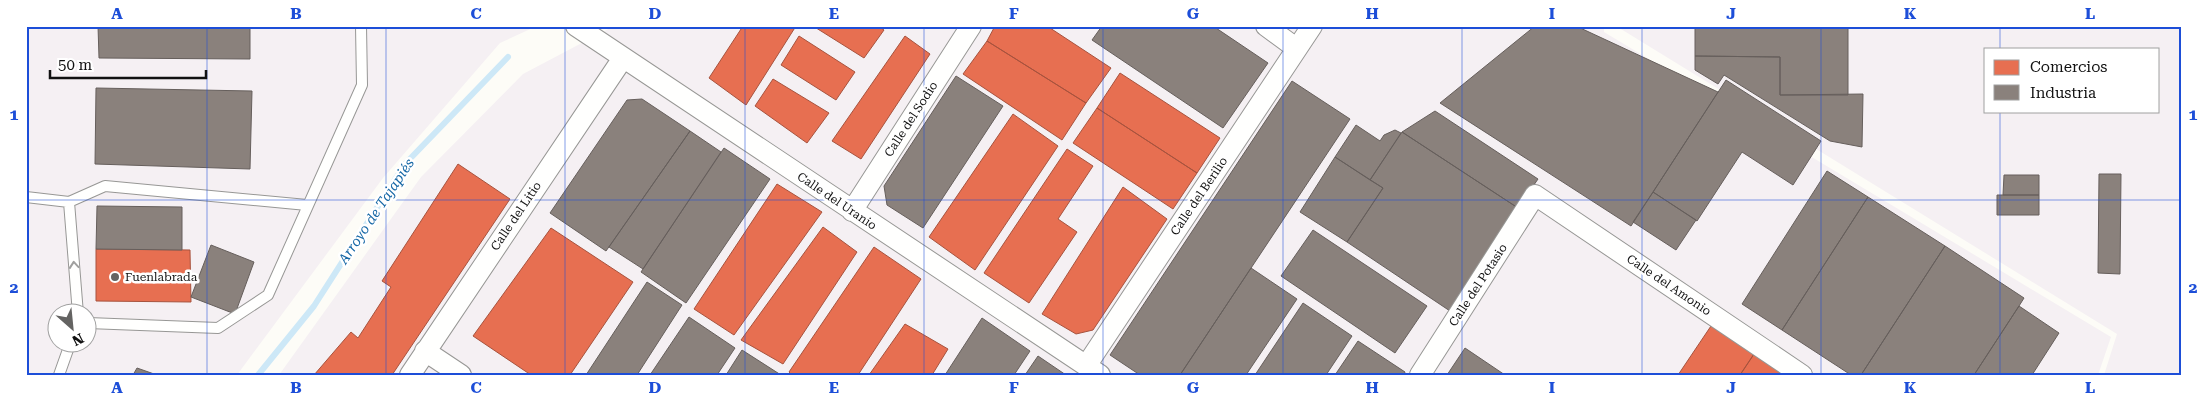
<svg xmlns="http://www.w3.org/2000/svg" width="2207" height="401" font-family="'Roboto Serif',serif">
  <style>
    .industrial { fill: #f5f0f3; fill-rule: evenodd }
    .shops { fill: #e76f51; stroke: #a7533e }
    .industry { fill: #8a817c; stroke: #665f5c }
    .lines { fill: none; stroke-linecap: round; stroke-linejoin: round }
    .stream { stroke: #cde8f7; stroke-width: 6 }
    .service-casing { stroke: #979795; stroke-width: 12 }
    .minor-casing { stroke: #979795; stroke-width: 22 }
    .service { stroke: #fffffe; stroke-width: 10 }
    .minor { stroke: #fffffe; stroke-width: 20 }
    .oneway { stroke: #a0a09f }
    .grid { fill: none; stroke: #1d4ed8; stroke-width: 1; stroke-opacity: 0.55 }
    .poi-dot { fill: #646362; stroke: #fff; stroke-width: 2 }
    .labels { text-anchor: middle; stroke-width: 5; stroke-linejoin: round; paint-order: stroke }
    .street-label { font-size: 12px; fill: #111; stroke: #fff }
    .poi-label { font-size: 12px; fill: #111; stroke: #fff; text-anchor: start }
    .water-label { font-size: 14px; font-style: italic; fill: #1768a6; stroke: #fff }
    .neatline { fill: none; stroke: #1d4ed8; stroke-width: 2 }
    .grid-label { font-size: 16px; text-anchor: middle; font-weight: bold; fill: #1d4ed8 }
  </style>
  <rect width="100%" height="100%" fill="#fdfcf7"/>
  <path class="industrial" d="M26,26H537L500,43L383,178L237,375H26ZM58,314H88V344H58Z
    M614,26H1604V32L2111,337L2098,375H279L421,177L523,74Z
    M1616,26H2181V375H2104L2117,334ZM1986,49H2158V111H1986Z"/>
  <path class="shops" d="M743,26H796L746,105L709,78Z
    M813,26H878L884,30L864,58Z
    M995,26H1047L1111,68L1086,103L987,41Z
    M799,36L855,72L836,100L781,65Z
    M905,36L930,54L861,159L832,141Z
    M987,41L1086,103L1062,140L963,74Z
    M1120,73L1220,138L1197,173L1097,108Z
    M773,79L829,113L807,143L755,106Z
    M1097,108L1197,173L1173,209L1073,143Z
    M1013,114L1058,146L975,270L929,237Z
    M1067,149L1093,166L1058,219L1077,232L1029,303L984,273Z
    M458,164L510,199L392,375H314L351,332L358,338L391,287L382,281Z
    M777,184L822,212L734,335L694,309Z
    M1123,187L1167,219L1093,330L1076,334L1042,314Z
    M823,227L857,252L783,364L741,340Z
    M551,228L633,282L570,375H531L473,336Z
    M874,247L921,279L858,375H792L789,372Z
    M96,249L190,250L191,302L96,301Z
    M905,324L948,349L932,375H869Z
    M1711,326L1754,354L1740,375H1678Z
    M1754,354L1786,375H1740Z"/>
  <path class="industry" d="M98,26H250V59L99,58Z
    M1102,26H1213L1268,63L1223,128L1092,40Z
    M1535,26H1576L1718,92L1631,226L1440,103Z
    M1695,26H1848V95H1780V57L1695,56Z
    M1695,56L1780,57V95L1863,94L1862,147L1830,141L1724,75L1718,84L1695,70Z
    M956,76L1003,106L923,228L887,205L884,186Z
    M1726,80L1821,141L1793,185L1742,152L1697,221L1653,192Z
    M1292,81L1350,119L1180,375H1140L1110,355Z
    M96,88L252,91L250,169L95,164Z
    M642,99L690,131L606,251L550,213L627,100Z
    M1435,111L1538,179L1518,208L1402,132Z
    M1356,125L1380,141L1384,135L1395,130L1401,133L1370,180L1335,157Z
    M690,131L721,152L643,269L609,247Z
    M1402,132L1518,208L1450,311L1347,242L1383,188L1370,180Z
    M724,148L770,179L686,303L641,272Z
    M1335,157L1383,188L1347,242L1300,212Z
    M1827,171L1868,197L1782,330L1742,304Z
    M2099,174H2121L2120,274L2098,273Z
    M2004,175H2039V195H2003Z
    M1653,192L1696,220L1676,250L1633,222Z
    M1997,195H2039V215H1997Z
    M1868,197L1945,246L1861,375H1851L1782,330Z
    M97,206L182,207V250L96,249Z
    M1313,230L1427,306L1395,353L1281,276Z
    M211,245L254,262L235,314L191,297Z
    M1945,246L2024,298L2019,306L1974,375H1861Z
    M1251,268L1297,299L1246,375H1180Z
    M647,282L682,305L637,375H586Z
    M1303,303L1352,336L1326,375H1255Z
    M2019,306L2059,333L2032,375H1974Z
    M689,317L735,348L717,375H650Z
    M982,318L1030,351L1014,375H945Z
    M1358,341L1405,372L1404,375H1335Z
    M1465,348L1505,375H1447Z
    M742,350L781,375H726Z
    M1038,356L1066,375H1025Z
    M137,368L157,375H133Z"/>
  <g class="lines">
    <path class="stream" d="M258,375L314,306L405,164L508,57"/>
    <g class="service-casing">
      <path id="service" d="M26,197L69,202L78,314
        M69,202L105,186L307,205
        M88,323L218,328L268,295L362,85L361,26
        M59,375L70,344"/>
    </g>
    <g class="minor-casing">
      <path id="minor" d="M576,26L1100,375
        M1266,26L1296,48
        M852,211L971,26
        M425,351L461,375
        M1086,366L1312,26
        M410,375L623,58
        M1420,375L1535,195L1802,375"/>
    </g>
    <use href="#service" class="service"/>
    <use href="#minor" class="minor"/>
  </g>
  <defs><path id="oneway-chevron" d="M-2-3.5L2.5 0L-2 3.5" fill="none" stroke-width="1.6" stroke-linecap="round" stroke-linejoin="round" transform="scale(1.25)"/></defs>
  <use class="oneway" href="#oneway-chevron" transform="translate(74 265) rotate(-95)"/>
  <path class="grid" d="M207,26V375M386,26V375M565,26V375M745,26V375M924,26V375M1103,26V375M1283,26V375M1462,26V375M1642,26V375M1821,26V375M2000,26V49M2000,111V375M26,200H2181"/>
  <circle class="poi-dot" cx="115" cy="277" r="5"/>
  <g class="labels">
    <g class="street-label">
      <text transform="translate(911 119) rotate(-57)" y="4">Calle del Sodio</text>
      <text transform="translate(1199 196) rotate(-56)" y="4">Calle del Berilio</text>
      <text transform="translate(837 201) rotate(34)" y="4">Calle del Uranio</text>
      <text transform="translate(516 216) rotate(-56)" y="4">Calle del Litio</text>
      <text transform="translate(1478 285) rotate(-57)" y="4">Calle del Potasio</text>
      <text transform="translate(1669 285) rotate(34)" y="4">Calle del Amonio</text>
    </g>
    <g class="poi-label">
      <text x="125" y="281">Fuenlabrada</text>
    </g>
    <g class="water-label">
      <text transform="translate(376 211) rotate(-56)" y="5">Arroyo de Tajapiés</text>
    </g>
  </g>
  <rect width="2207" height="401" fill="none" stroke="#ffffff" stroke-width="55"/>
  <rect x="1984" y="48" width="175" height="65" fill="#ffffff" stroke="#a0a0a0"/>
  <rect x="1994" y="60" width="25" height="15" fill="#e76f51" stroke="#a0a0a0"/>
  <text x="2030" y="72" font-size="15" fill="#111111">Comercios</text>
  <rect x="1994" y="85" width="25" height="15" fill="#8a817c" stroke="#a0a0a0"/>
  <text x="2030" y="98" font-size="15" fill="#111111">Industria</text>
  <g transform="translate(72 328) rotate(153)"><circle r="24" fill="#ffffff" stroke="#a0a0a0"/>
  <path d="M0-4L9 19L0 12L-9 19Z" fill="#646362"/>
  <text y="-8" font-size="14" font-weight="bold" text-anchor="middle" fill="#111111">N</text>
  </g>
  <path d="M50 70v8h156v-8" fill="none" stroke="#111111" stroke-width="2.5"/>
  <text x="58" y="70" font-size="15" fill="#111111" stroke="#ffffff" stroke-width="4" paint-order="stroke">50 m</text>
  <rect x="28" y="28" width="2152" height="346" class="neatline"/>
  <g class="grid-label">
    <text x="117" y="19">A</text>
    <text x="296" y="19">B</text>
    <text x="476" y="19">C</text>
    <text x="655" y="19">D</text>
    <text x="834" y="19">E</text>
    <text x="1014" y="19">F</text>
    <text x="1193" y="19">G</text>
    <text x="1372" y="19">H</text>
    <text x="1552" y="19">I</text>
    <text x="1731" y="19">J</text>
    <text x="1910" y="19">K</text>
    <text x="2090" y="19">L</text>
    <text x="14" y="120">1</text>
    <text x="2193" y="120">1</text>
    <text x="14" y="293">2</text>
    <text x="2193" y="293">2</text>
    <text x="117" y="393">A</text>
    <text x="296" y="393">B</text>
    <text x="476" y="393">C</text>
    <text x="655" y="393">D</text>
    <text x="834" y="393">E</text>
    <text x="1014" y="393">F</text>
    <text x="1193" y="393">G</text>
    <text x="1372" y="393">H</text>
    <text x="1552" y="393">I</text>
    <text x="1731" y="393">J</text>
    <text x="1910" y="393">K</text>
    <text x="2090" y="393">L</text>
  </g>
</svg>
